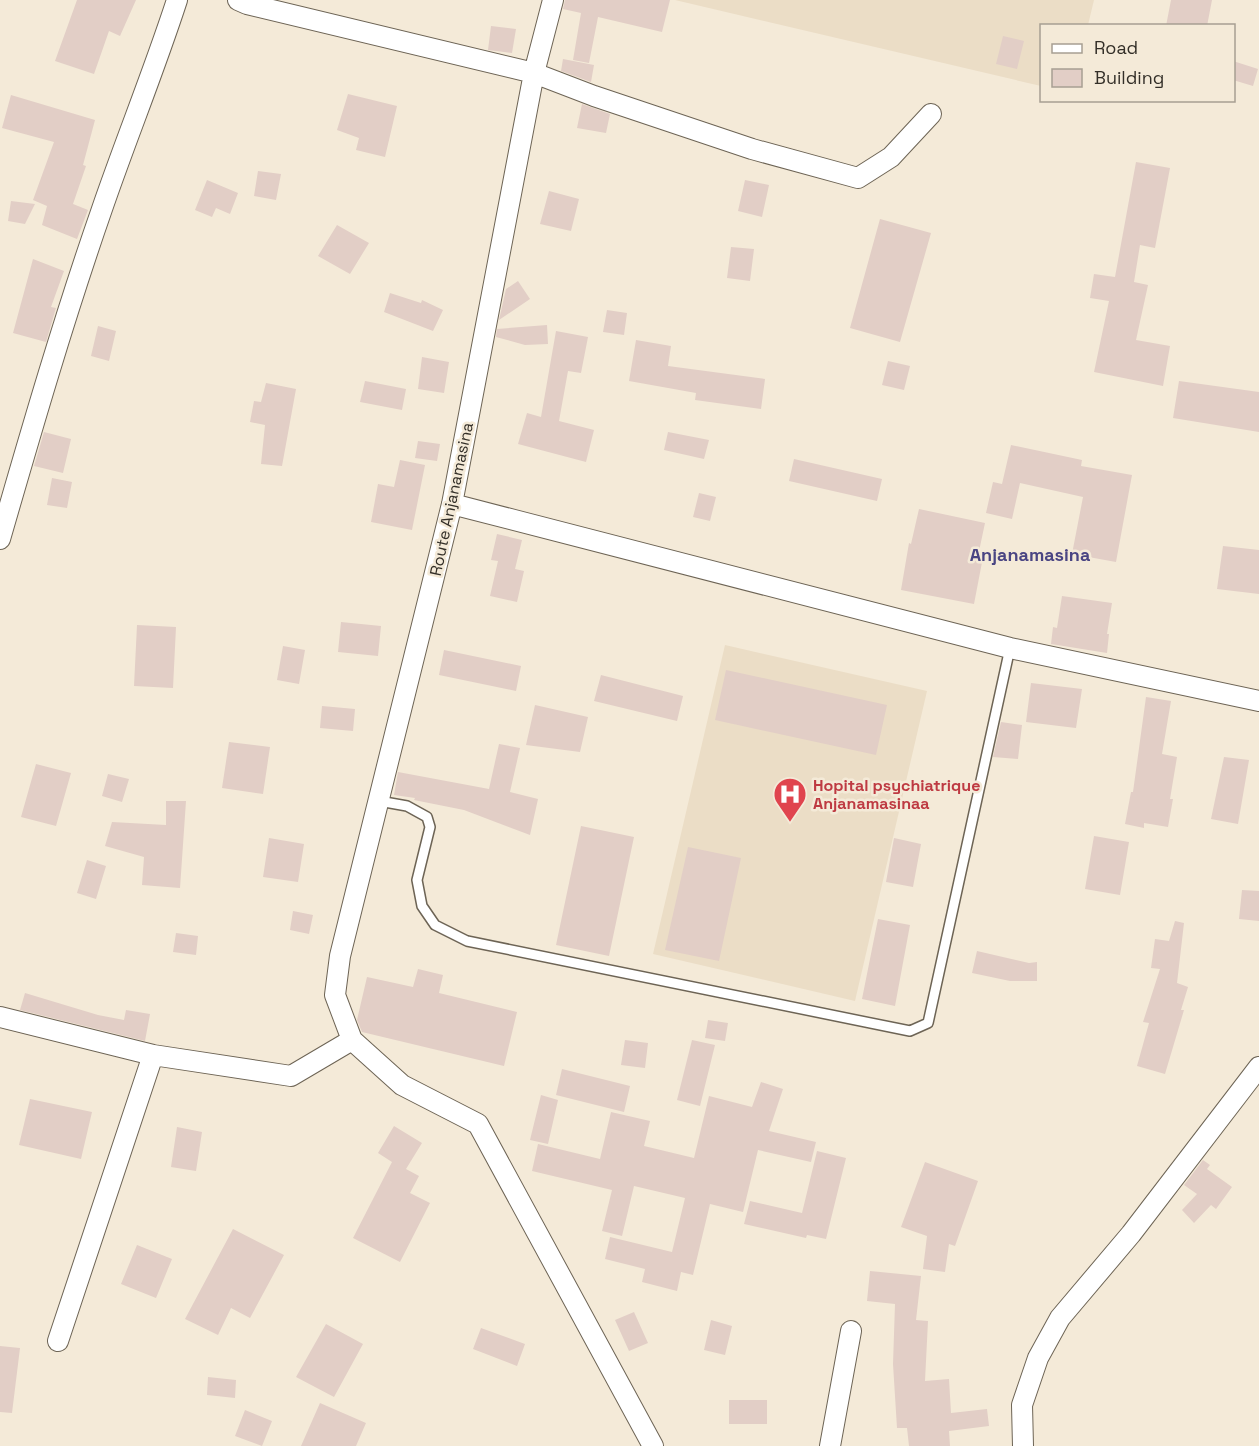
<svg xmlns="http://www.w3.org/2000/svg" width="1259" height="1446" font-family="'Space Grotesk',sans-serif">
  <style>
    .built { fill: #ebddc6 }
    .building { fill: #e2cec6 }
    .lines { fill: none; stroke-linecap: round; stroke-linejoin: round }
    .service-casing { stroke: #6d6455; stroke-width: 12 }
    .minor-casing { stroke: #6d6455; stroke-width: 22 }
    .service { stroke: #fff; stroke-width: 9 }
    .minor { stroke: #fff; stroke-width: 20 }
    .labels { text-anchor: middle; stroke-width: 5; stroke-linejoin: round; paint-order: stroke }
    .street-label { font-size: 16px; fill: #332f28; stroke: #f4ead8 }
    .health-label { font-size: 16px; font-weight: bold; fill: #be3a42; stroke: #f4ead8; text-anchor: start }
    .neighbourhood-label { font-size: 18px; font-weight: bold; fill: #4a4583; stroke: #f4ead8 }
  </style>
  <rect width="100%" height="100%" fill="#f4ead8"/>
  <path class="built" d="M675,0H1094L1088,25L1042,26L1041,86Z
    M725,645L927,691L855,1001L653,954Z"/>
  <path class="building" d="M77,0H136L120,36L109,31L94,74L55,61Z
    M565,0H670L662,32L598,17L589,63L573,60L581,13L563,9Z
    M1171,0H1212L1207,26H1166Z
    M491,26L516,29L512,53L488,50Z
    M1003,36L1024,41L1017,69L996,64Z
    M563,59L594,65L591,82L561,71Z
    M1233,61L1258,69L1253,86L1233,80Z
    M348,94L397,106L385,157L356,150L359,138L337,130Z
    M11,95L95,120L83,165L86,166L73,204L88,210L77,239L42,225L47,206L33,200L54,142L2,128Z
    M582,104L610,114L606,133L577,128Z
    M1136,162L1170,168L1155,248L1140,245L1134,282L1148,285L1136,340L1170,346L1163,386L1094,372L1109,301L1090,298L1094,274L1115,277Z
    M258,171L281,174L276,200L254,196Z
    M207,180L238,193L230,214L216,208L212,217L195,210Z
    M745,180L769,185L762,217L738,211Z
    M549,191L579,199L571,231L540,224Z
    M11,201L35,204L25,224L8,221Z
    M880,219L931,233L900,342L850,328Z
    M337,225L369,243L350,274L318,256Z
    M731,247L754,249L750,281L727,278Z
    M33,259L64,271L51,307L56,308L46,342L13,333Z
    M518,281L530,299L499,320L506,289Z
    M390,293L421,303L422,300L443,310L433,331L384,312Z
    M607,310L627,313L624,335L603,332Z
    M547,325L548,344L525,345L496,337L497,329Z
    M98,326L116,331L109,361L91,356Z
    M556,331L588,337L581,373L568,371L559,421L594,430L586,462L518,444L527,413L541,417Z
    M636,340L671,346L668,366L765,379L761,409L695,400L696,393L629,381Z
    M422,357L449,362L444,393L418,389Z
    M888,361L910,366L904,390L882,385Z
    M365,381L406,389L402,410L360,402Z
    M1179,381L1259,392V432L1173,418Z
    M266,383L296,389L282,466L261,464L265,425L250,422L254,401L261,402Z
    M44,432L71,439L63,473L34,466Z
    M668,432L709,440L704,459L664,450Z
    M418,441L440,444L437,461L415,458Z
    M1011,445L1082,460L1081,466L1132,475L1116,562L1072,554L1083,497L1020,483L1012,519L986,513L993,482L1002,484Z
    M794,459L882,479L877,501L789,481Z
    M400,460L425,465L412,530L371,522L378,484L394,487Z
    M52,478L72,482L67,508L47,505Z
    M699,493L716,497L710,521L693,517Z
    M919,509L985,523L978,556L983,557L974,604L901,590L909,543L911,544Z
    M497,534L522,540L515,569L524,571L517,602L490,596L498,561L491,560Z
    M1223,546L1259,550V594L1217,589Z
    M1062,596L1112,603L1107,634H1109L1107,653L1051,644L1053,627L1057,628Z
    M341,622L381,626L378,656L338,652Z
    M137,625L176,627L173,688L134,686Z
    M283,646L305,650L299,684L277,680Z
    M444,650L521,666L516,691L439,675Z
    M726,670L887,705L876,755L715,720Z
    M601,675L683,696L677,721L594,701Z
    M1031,683L1082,689L1076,728L1026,722Z
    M1146,697L1171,701L1162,754L1177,757L1170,799H1173L1168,827L1144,823V828L1125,824L1131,792H1133Z
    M535,705L588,717L580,752L526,745Z
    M322,706L355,709L353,731L320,728Z
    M1001,722L1022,725L1018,759L993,757Z
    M229,742L270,747L263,794L222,788Z
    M499,744L520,748L510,792L538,799L530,835L464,810L414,800L415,798L394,795L398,772L489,789Z
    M1224,757L1249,760L1238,824L1211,819Z
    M36,764L71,773L56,826L21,817Z
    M108,774L129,779L122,802L102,796Z
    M166,801H186L180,888L142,885L144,857L105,846L112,822L166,825Z
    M581,826L634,837L609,956L556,945Z
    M1094,836L1129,842L1120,895L1085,889Z
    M269,838L304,844L298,882L263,877Z
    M894,838L921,844L913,887L886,882Z
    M688,847L741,858L719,961L665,950Z
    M87,860L106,866L96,899L77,893Z
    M1242,890L1259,891V921L1239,919Z
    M293,911L313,915L309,934L290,930Z
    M878,919L910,925L895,1006L862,999Z
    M1175,921L1184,923L1177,983L1188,987L1181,1010H1184L1165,1074L1137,1066L1149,1023L1143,1022L1160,969L1151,968L1155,939L1169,941Z
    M176,933L198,936L196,955L173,952Z
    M977,951L1029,963L1037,962V981H1010L972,973Z
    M418,969L443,975L439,993L517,1012L504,1066L362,1032L357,1020L367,977L413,987Z
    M25,993L98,1015L124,1020L126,1010L150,1014L145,1041L20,1010Z
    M708,1020L728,1023L725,1041L705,1038Z
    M625,1040L648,1043L645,1068L621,1065Z
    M692,1040L715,1045L700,1106L677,1100Z
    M562,1069L630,1086L624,1112L556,1095Z
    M761,1082L783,1089L769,1131L816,1142L811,1162L758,1150L743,1212L710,1204L693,1275L681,1272L677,1291L642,1282L645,1269L605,1259L610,1237L672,1252L685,1198L634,1186L622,1236L602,1231L612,1190L532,1171L538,1144L600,1159L611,1112L650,1121L644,1146L694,1158L709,1096L752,1107Z
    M541,1095L558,1100L548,1144L530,1140Z
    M30,1099L92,1112L81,1159L19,1145Z
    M394,1126L422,1143L406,1169L419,1176L410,1193L430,1203L400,1262L353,1238L392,1162L378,1153Z
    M177,1127L202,1132L196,1171L171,1167Z
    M817,1151L846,1158L826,1239L807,1235L806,1238L744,1224L750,1201L802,1213Z
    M1203,1160L1210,1165L1207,1169L1232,1187L1216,1209L1211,1205L1194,1223L1182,1210L1197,1194L1184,1185Z
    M925,1162L978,1181L955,1246L949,1244L945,1272L923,1269L927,1236L901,1227Z
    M233,1229L284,1255L250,1318L231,1308L218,1335L185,1319Z
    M137,1245L172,1259L156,1298L121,1284Z
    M870,1271L921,1276L916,1320L928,1321L925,1381L949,1379L951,1413L987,1409L989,1426L949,1431L950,1446H909L907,1428H897L893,1364L895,1304L867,1301Z
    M634,1312L648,1343L629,1351L615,1320Z
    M711,1320L732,1326L725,1355L704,1350Z
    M326,1324L363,1344L334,1397L296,1377Z
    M481,1328L525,1344L517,1366L473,1349Z
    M0,1346L20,1348L12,1413L0,1412Z
    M208,1377L236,1380L235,1398L207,1395Z
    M729,1400H767V1424H729Z
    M320,1403L366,1423L356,1446H301Z
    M245,1410L272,1421L262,1446L235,1436Z"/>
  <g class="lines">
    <g class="service-casing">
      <path id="service" d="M379,801L407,806L427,817L430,827L417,880L422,906L435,925L467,941L910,1031L928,1023L1010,648"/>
    </g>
    <g class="minor-casing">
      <path id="minor" d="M238,0L247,4L534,73L594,96L752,149L858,178L891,157L931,114
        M553,0L534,73L452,504L340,956L335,995L352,1040L402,1085L478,1124L653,1446
        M452,504L1010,648L1259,701
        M0,539C32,428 64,318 102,209C126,139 154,71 177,0
        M0,1017L153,1055L291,1076L352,1040
        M58,1341L153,1055
        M830,1446L851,1331
        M1023,1446L1022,1405L1038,1358L1060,1318L1131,1234L1259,1067"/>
    </g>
    <use href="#service" class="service"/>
    <use href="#minor" class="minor"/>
  </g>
  <defs>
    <g id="hospital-pin" transform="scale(1.725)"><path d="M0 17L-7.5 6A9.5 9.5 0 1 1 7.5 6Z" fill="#e0444e" stroke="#f4ead8"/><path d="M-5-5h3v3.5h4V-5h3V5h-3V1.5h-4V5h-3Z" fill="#fff"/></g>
  </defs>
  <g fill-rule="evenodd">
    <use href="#hospital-pin" x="790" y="794"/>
  </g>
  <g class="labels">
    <g class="street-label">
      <text transform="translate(451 499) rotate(-78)" y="6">Route Anjanamasina</text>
    </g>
    <g class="health-label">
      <text x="813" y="791">Hopital psychiatrique<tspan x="813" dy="18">Anjanamasinaa</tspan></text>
    </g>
    <g class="neighbourhood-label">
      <text x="1030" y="561">Anjanamasina</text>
    </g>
  </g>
  <rect x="1040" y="24" width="195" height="78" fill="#f4ead8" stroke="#a79f92" stroke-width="1.5"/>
  <rect x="1052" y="44" width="30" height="9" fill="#ffffff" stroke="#a79f92" stroke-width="1.5"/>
  <text x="1094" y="54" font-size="18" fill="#332f28">Road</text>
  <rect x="1052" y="69" width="30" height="18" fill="#e2cec6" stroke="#a79f92" stroke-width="1.5"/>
  <text x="1094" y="84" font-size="18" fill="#332f28">Building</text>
</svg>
